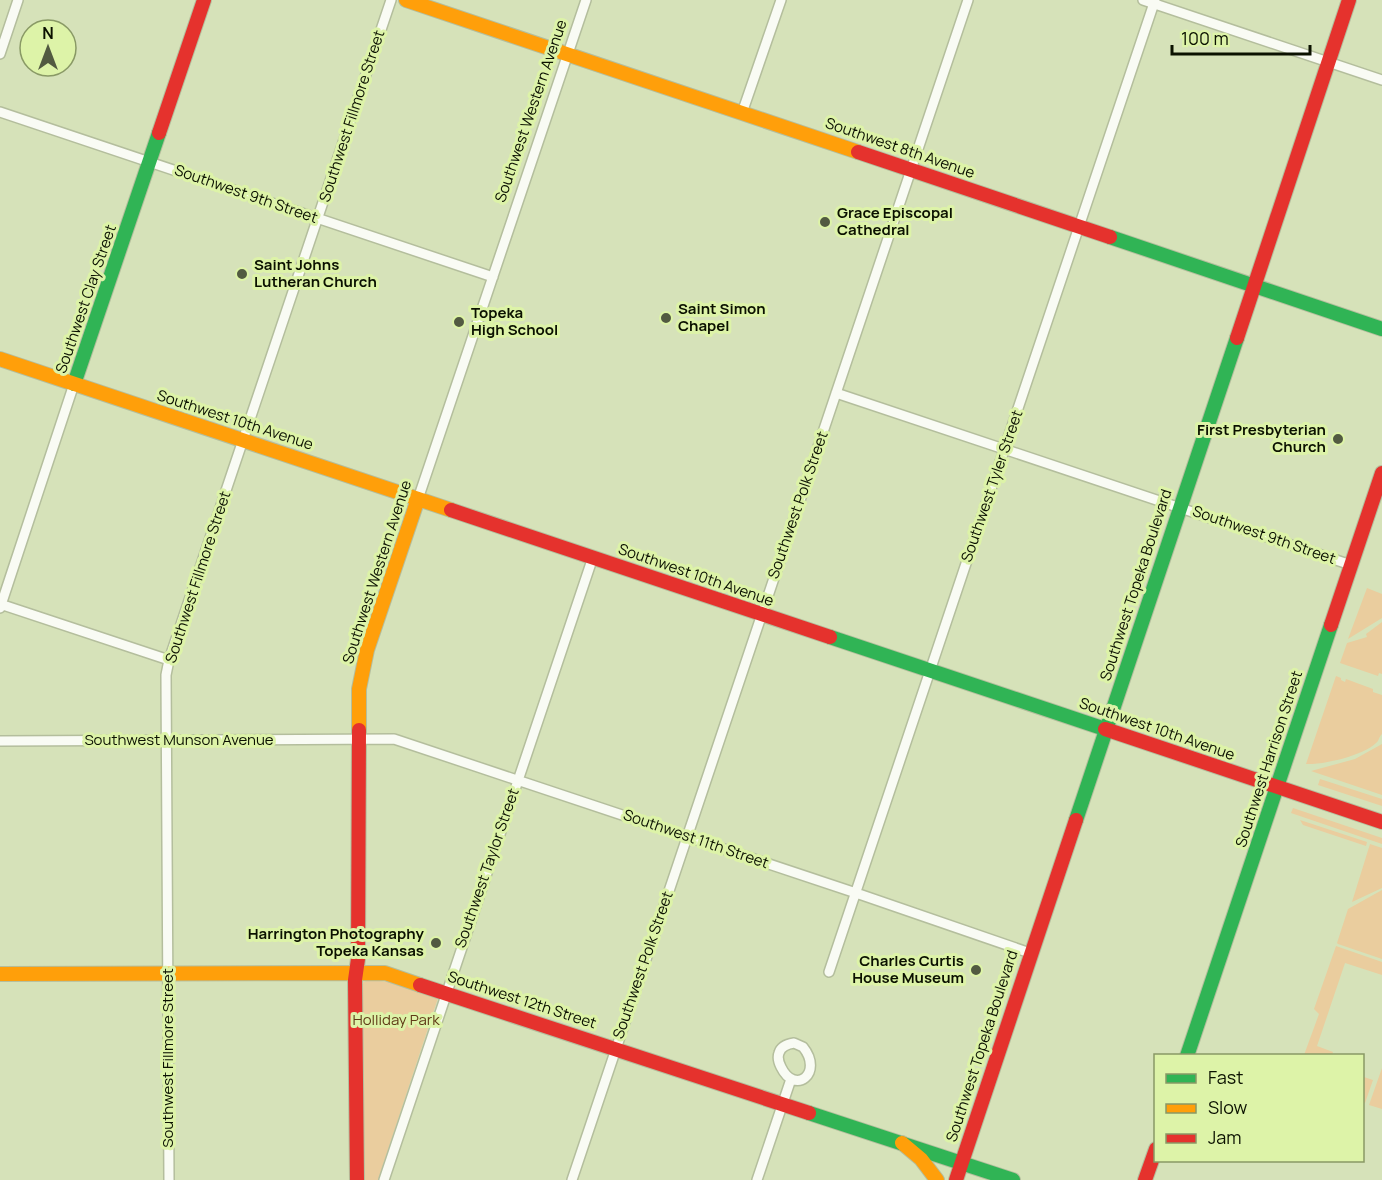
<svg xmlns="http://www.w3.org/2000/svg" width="1382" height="1180" font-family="Manrope,sans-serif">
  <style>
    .green { fill: #eacd9e }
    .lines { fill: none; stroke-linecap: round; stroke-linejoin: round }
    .street-casing { stroke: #b4be9d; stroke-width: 12 }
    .fast-casing { stroke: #b4be9d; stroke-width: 16 }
    .slow-casing { stroke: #b4be9d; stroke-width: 16 }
    .jam-casing { stroke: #b4be9d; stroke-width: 16 }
    .street { stroke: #f9fbf4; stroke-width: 9 }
    .fast { stroke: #30b455; stroke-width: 14 }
    .slow { stroke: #ff9f0a; stroke-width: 14 }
    .jam { stroke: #e5322d; stroke-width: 14 }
    .poi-dot { fill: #525a41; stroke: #ddf3a8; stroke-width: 2 }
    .labels { text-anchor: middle; stroke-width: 6; stroke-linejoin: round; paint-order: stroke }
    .street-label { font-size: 15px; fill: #0b1100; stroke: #ddf3a8 }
    .poi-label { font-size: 15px; font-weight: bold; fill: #0b1100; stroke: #ddf3a8; text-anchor: start }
    .park-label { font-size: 15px; fill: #603b18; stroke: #ddf3a8 }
  </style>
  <rect width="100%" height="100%" fill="#d6e2b9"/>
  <path class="green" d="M1367,588L1382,594V618L1348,639Z
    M1382,622V674L1379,673L1378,676L1340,663L1347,643L1367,637L1366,634Z
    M1336,676L1341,678V680L1345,682L1346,679L1373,689V692L1382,695V734C1380,736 1379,738 1378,741C1367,755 1323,765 1306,764Z
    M1382,744V795L1311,771L1355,759Z
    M1320,779L1382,799V806L1318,785Z
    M1293,808L1382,838V844L1291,813Z
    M1300,820L1367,842L1366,846L1303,825Z
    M1370,844L1382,848V888L1352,902Z
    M1382,890V959L1338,944L1337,943L1348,909Z
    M1336,946L1382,962V975L1345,963L1317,1046L1333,1052L1332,1055H1304L1319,1014L1314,1009Z
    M368,980L391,982L438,998L378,1180H363L361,988L362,983Z
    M1382,1068V1109L1369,1105Z
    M1364,1077L1373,1080L1365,1103L1362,1102Z"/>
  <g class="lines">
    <g class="street-casing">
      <path id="street" d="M1143,0L1382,80
        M0,54L18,0
        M0,112L493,277
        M742,113L781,0
        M836,393L1351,565
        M418,499L586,0
        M0,604L169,660
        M0,608L74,384
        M0,741L394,739L856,893L1030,953
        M829,972L1155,0
        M794,1043L803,1047C824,1073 795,1096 781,1067C779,1063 777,1058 779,1053C781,1046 787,1044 794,1043Z
        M169,1180L166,675L169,660L391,0
        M384,1180L593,557
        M572,1180L968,0
        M757,1180L791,1079"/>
    </g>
    <g class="fast-casing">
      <path id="fast" d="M1110,237L1382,329
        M74,384L159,133
        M830,637L1105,729
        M1076,820L1237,338
        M1187,1056L1331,625
        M809,1113L1013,1180"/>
    </g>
    <g class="slow-casing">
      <path id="slow" d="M406,0L858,152
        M0,359L451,510
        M359,730V689L367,650L418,499
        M0,974L385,973L420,985
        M902,1143L921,1159L937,1180"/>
    </g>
    <g class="jam-casing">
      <path id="jam" d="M159,133L204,0
        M858,152L1110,237
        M1237,338L1349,0
        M451,510L830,637
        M1331,625L1382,473
        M1105,729L1382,822
        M420,985L809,1113
        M357,1180L355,980L358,959L359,730
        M956,1180L1076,820
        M1145,1180L1156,1149"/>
    </g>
    <use href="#street" class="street"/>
    <use href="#fast" class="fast"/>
    <use href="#slow" class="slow"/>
    <use href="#jam" class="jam"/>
  </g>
  <g class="poi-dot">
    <circle cx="825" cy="222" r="6"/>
    <circle cx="242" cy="274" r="6"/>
    <circle cx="666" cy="318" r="6"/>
    <circle cx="459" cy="322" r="6"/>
    <circle cx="1338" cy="439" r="6"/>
    <circle cx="436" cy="943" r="6"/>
    <circle cx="976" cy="970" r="6"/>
  </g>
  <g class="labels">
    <g class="street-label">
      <text transform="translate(531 111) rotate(-71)" y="5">Southwest Western Avenue</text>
      <text transform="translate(352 116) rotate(-72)" y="5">Southwest Fillmore Street</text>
      <text transform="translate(900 148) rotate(19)" y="5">Southwest 8th Avenue</text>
      <text transform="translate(246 194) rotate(19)" y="5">Southwest 9th Street</text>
      <text transform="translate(86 299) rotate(-71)" y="5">Southwest Clay Street</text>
      <text transform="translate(235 420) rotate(18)" y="5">Southwest 10th Avenue</text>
      <text transform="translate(992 486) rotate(-71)" y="5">Southwest Tyler Street</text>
      <text transform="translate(798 505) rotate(-71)" y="5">Southwest Polk Street</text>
      <text transform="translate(1264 535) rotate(19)" y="5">Southwest 9th Street</text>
      <text transform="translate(377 572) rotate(-72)" y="5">Southwest Western Avenue</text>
      <text transform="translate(696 575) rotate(19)" y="5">Southwest 10th Avenue</text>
      <text transform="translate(198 577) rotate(-72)" y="5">Southwest Fillmore Street</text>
      <text transform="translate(1136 585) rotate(-72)" y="5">Southwest Topeka Boulevard</text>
      <text transform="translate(1157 729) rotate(19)" y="5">Southwest 10th Avenue</text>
      <text x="179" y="745">Southwest Munson Avenue</text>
      <text transform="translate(1269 759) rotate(-72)" y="5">Southwest Harrison Street</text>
      <text transform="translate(696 839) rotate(19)" y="5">Southwest 11th Street</text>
      <text transform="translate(487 868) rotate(-71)" y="5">Southwest Taylor Street</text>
      <text transform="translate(643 965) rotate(-71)" y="5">Southwest Polk Street</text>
      <text transform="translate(522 1000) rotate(18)" y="5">Southwest 12th Street</text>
      <text transform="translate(982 1046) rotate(-72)" y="5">Southwest Topeka Boulevard</text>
      <text transform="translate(168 1058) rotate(-90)" y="5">Southwest Fillmore Street</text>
    </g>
    <g class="poi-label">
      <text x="837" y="218">Grace Episcopal<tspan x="837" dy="17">Cathedral</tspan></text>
      <text x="254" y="270">Saint Johns<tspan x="254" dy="17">Lutheran Church</tspan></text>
      <text x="678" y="314">Saint Simon<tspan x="678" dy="17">Chapel</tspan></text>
      <text x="471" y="318">Topeka<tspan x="471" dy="17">High School</tspan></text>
      <text x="1326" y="435" text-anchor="end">First Presbyterian<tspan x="1326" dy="17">Church</tspan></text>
      <text x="424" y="939" text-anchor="end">Harrington Photography<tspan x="424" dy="17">Topeka Kansas</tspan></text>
      <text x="964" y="966" text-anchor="end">Charles Curtis<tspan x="964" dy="17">House Museum</tspan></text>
    </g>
    <g class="park-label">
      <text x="396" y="1025">Holliday Park</text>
    </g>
  </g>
  <rect x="1154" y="1054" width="210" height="108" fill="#ddf3a8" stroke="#899965" stroke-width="1.5"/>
  <rect x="1166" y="1074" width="30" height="9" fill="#30b455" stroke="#899965" stroke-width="1.5"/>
  <text x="1208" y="1084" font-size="18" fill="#0b1100">Fast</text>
  <rect x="1166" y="1104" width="30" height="9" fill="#ff9f0a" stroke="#899965" stroke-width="1.5"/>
  <text x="1208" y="1114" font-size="18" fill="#0b1100">Slow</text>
  <rect x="1166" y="1134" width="30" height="9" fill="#e5322d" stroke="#899965" stroke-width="1.5"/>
  <text x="1208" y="1144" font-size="18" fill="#0b1100">Jam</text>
  <g transform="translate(48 48)"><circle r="28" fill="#ddf3a8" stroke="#899965" stroke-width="1.5"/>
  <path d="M0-4.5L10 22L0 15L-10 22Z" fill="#525a41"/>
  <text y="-9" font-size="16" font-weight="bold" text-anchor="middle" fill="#0b1100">N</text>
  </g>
  <path d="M1172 45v9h138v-9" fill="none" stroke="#0b1100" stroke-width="3"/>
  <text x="1181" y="45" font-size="18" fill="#0b1100" stroke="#ddf3a8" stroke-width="4.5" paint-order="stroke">100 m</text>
</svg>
